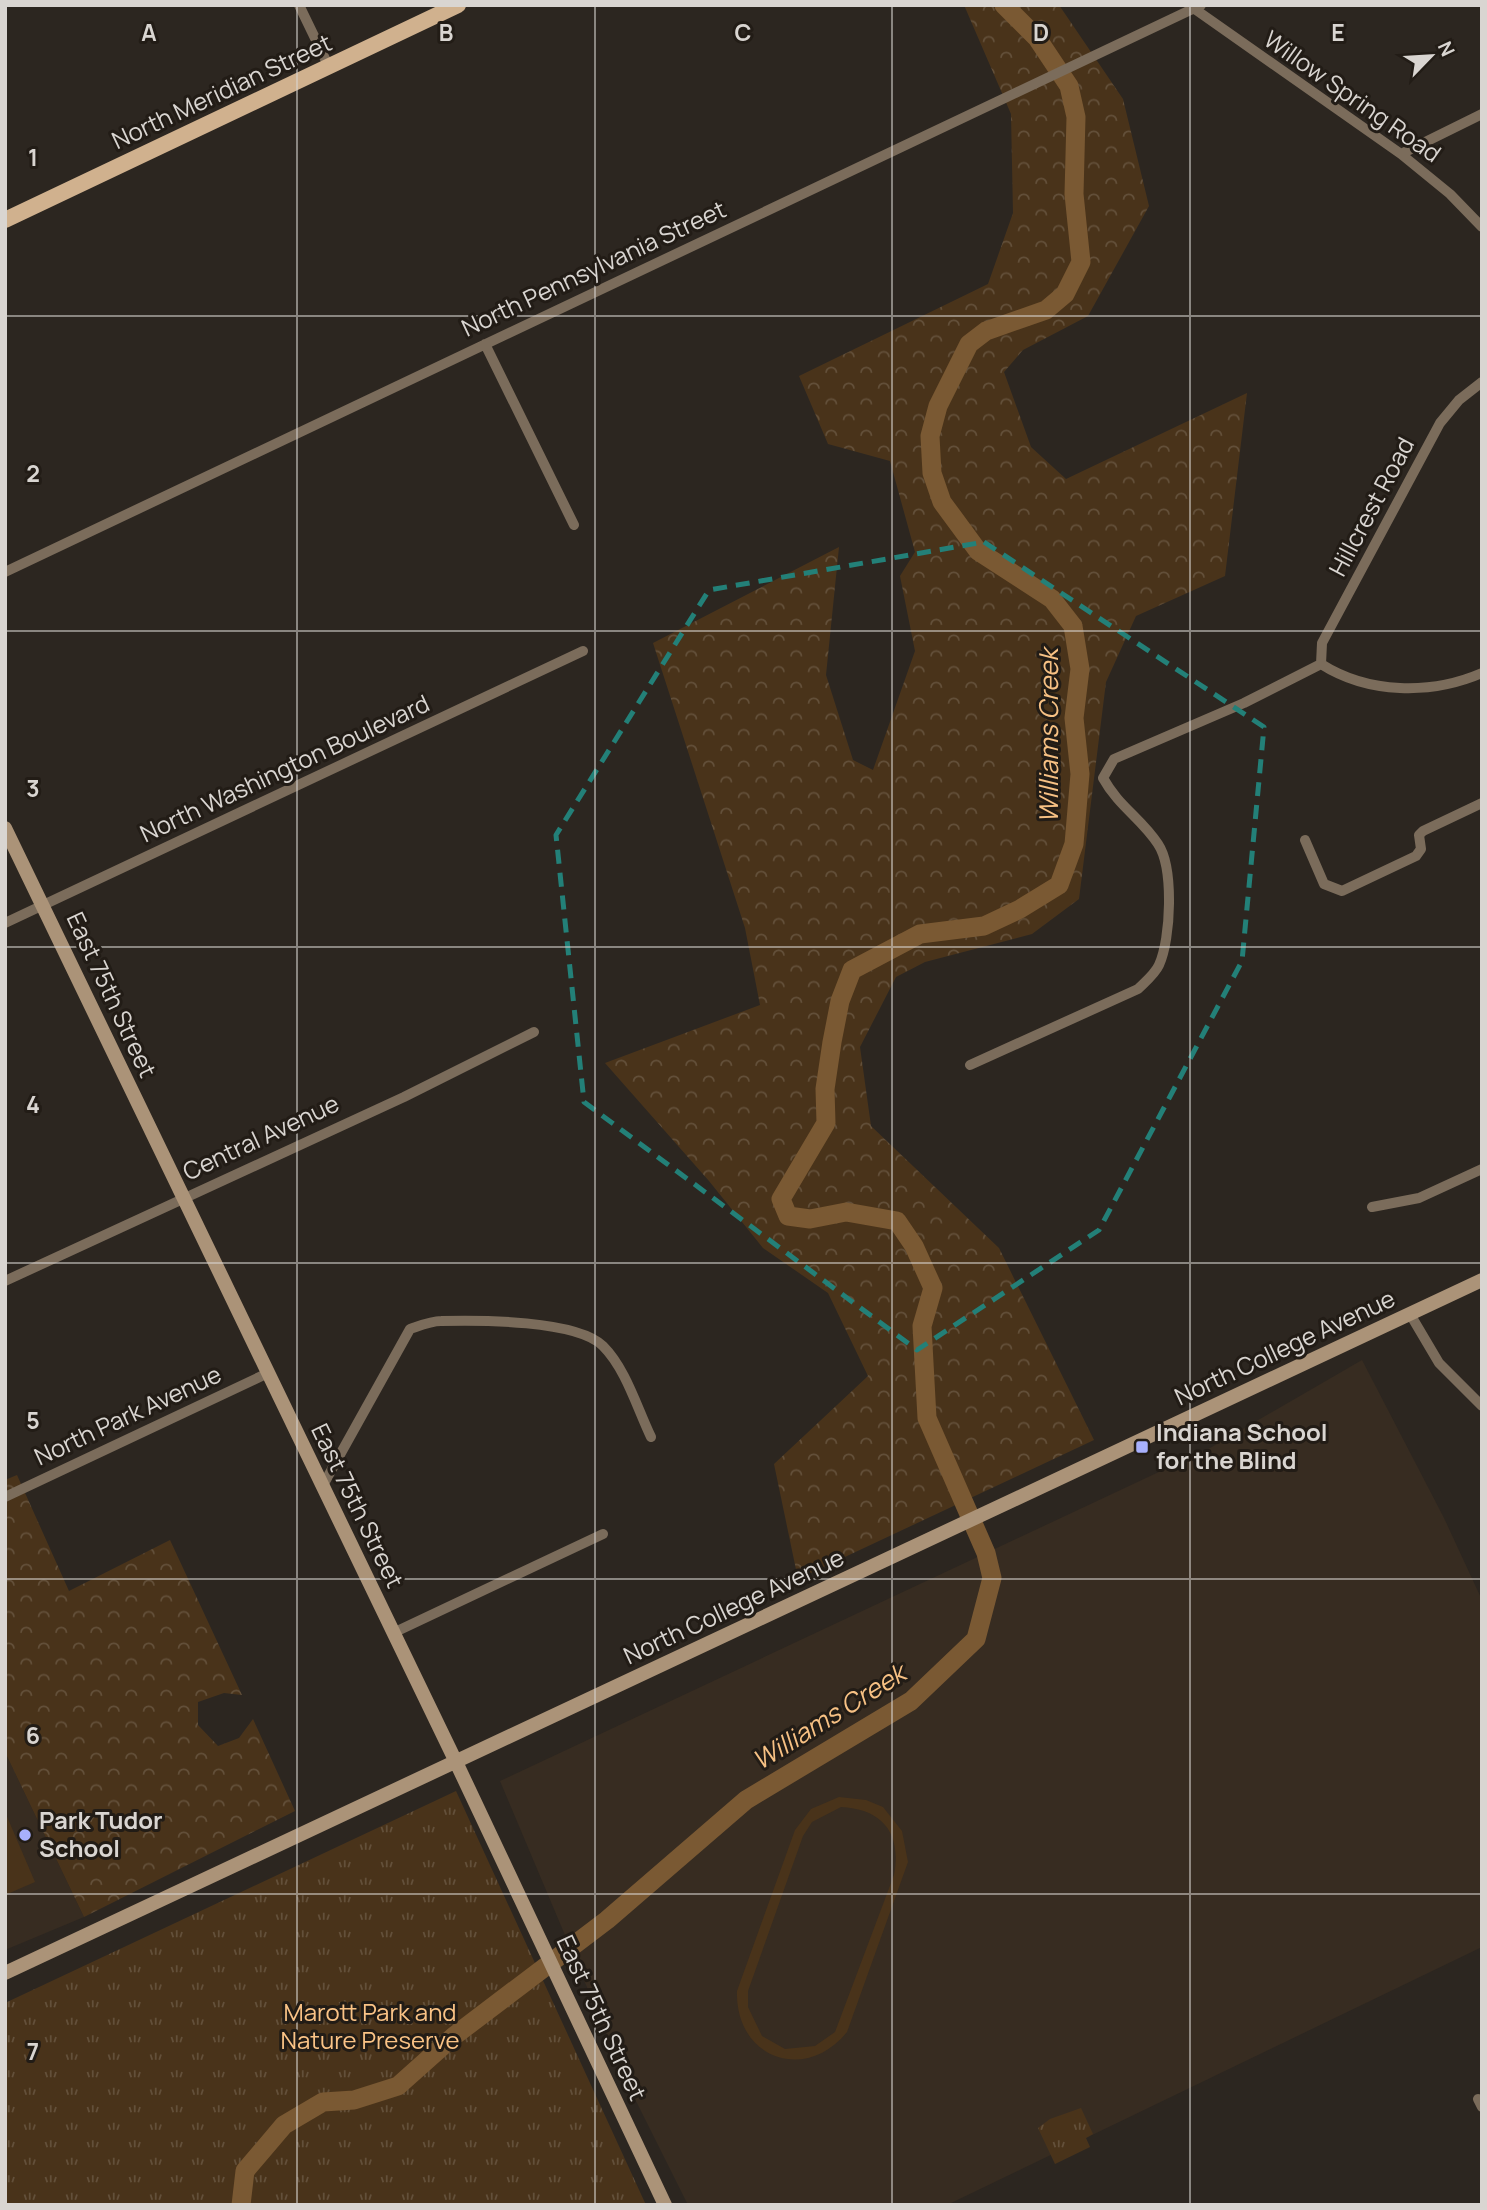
<svg xmlns="http://www.w3.org/2000/svg" width="1487" height="2210" font-family="Manrope,sans-serif">
  <style>
    .built { fill: #372c21 }
    .forest { fill: url(#forest-crowns) }
    .park { fill: url(#park-tufts) }
    .garden { fill: #49331a; fill-rule: evenodd }
    .lines { fill: none; stroke-linecap: round; stroke-linejoin: round }
    .river { stroke: #7a5933; stroke-width: 19 }
    .street { stroke: #7b6c5b; stroke-width: 10 }
    .secondary { stroke: #ab9378; stroke-width: 14 }
    .primary { stroke: #d0b18e; stroke-width: 16 }
    .marked { fill: none; stroke: #238078; stroke-width: 5; stroke-dasharray: 14 9; stroke-linejoin: round }
    .grid { fill: none; stroke: #d9d5d1; stroke-width: 2; stroke-opacity: 0.55 }
    .poi-dot { fill: #a8b0fc; stroke: #221c16; stroke-width: 2.5 }
    .labels { text-anchor: middle; stroke-width: 6; stroke-linejoin: round; paint-order: stroke }
    .street-label { font-size: 24px; fill: #d9d5d1; stroke: #221c16 }
    .poi-label { font-size: 24px; font-weight: bold; fill: #d9d5d1; stroke: #221c16; text-anchor: start }
    .park-label { font-size: 24px; fill: #fac386; stroke: #221c16 }
    .water-label { font-size: 26px; font-style: italic; fill: #f7c184; stroke: #221c16 }
    .grid-label { font-size: 23px; text-anchor: middle; font-weight: bold; fill: #d9d5d1; stroke: #221c16; stroke-width: 6; stroke-linejoin: round; paint-order: stroke }
  </style>
  <defs>
    <pattern id="forest-crowns" width="20" height="18" patternUnits="userSpaceOnUse" patternTransform="scale(1.75)"><rect width="20" height="18" fill="#49331a"/><path d="M2 6a3 3 0 1 1 6 0M12 15a3 3 0 1 1 6 0" fill="none" stroke="#63503a"/></pattern>
    <pattern id="park-tufts" width="24" height="20" patternUnits="userSpaceOnUse" patternTransform="scale(1.75)"><rect width="24" height="20" fill="#49331a"/><path d="M3 7l-1-3M5 7V3M7 7l1-3M15 17l-1-3M17 17v-4M19 17l1-3" fill="none" stroke="#63503a"/></pattern>
  </defs>
  <rect width="100%" height="100%" fill="#2c2620"/>
  <path class="built" d="M1362,1360L1444,1518L1482,1600V1947L947,2205H688L629,2087L500,1781L1210,1448Z
    M5,1752L84,1917L5,1950Z"/>
  <path class="forest" d="M964,5H1059L1123,99L1149,206L1088,316L1023,350L1004,372L1031,447L1066,479L1247,393L1225,576L1136,616L1106,682L1079,899L1032,934L925,962L896,977L860,1047L871,1126L999,1248L1094,1440L798,1579L774,1464L868,1376L828,1293L763,1248L709,1181L605,1063L760,1005L745,928L653,643L839,547L826,675L853,760L873,770L915,651L900,576L915,552L890,461L828,444L799,376L988,284L1013,213L1011,114Z
    M17,1475L69,1591L170,1540L242,1695L224,1693L198,1702V1725L218,1746L239,1738L253,1719L295,1811L84,1917L5,1752V1480Z"/>
  <path class="park" d="M456,1791L646,2205H5V2003Z
    M1081,2108L1093,2134L1086,2138L1090,2147L1055,2164L1038,2128L1050,2119Z"/>
  <path class="garden" d="M839,1797L866,1800L883,1807L902,1831L908,1862L847,2032C805,2084 735,2058 737,1991L795,1830L811,1809ZM841,1807C883,1809 902,1834 894,1875L835,2032L815,2046L785,2049L762,2036L748,2007V1991L803,1836L812,1822Z
    M5,1812L35,1882L5,1895Z"/>
  <g class="lines">
    <path class="river" d="M241,2205L245,2171L284,2125L323,2102L354,2100L398,2086L454,2036L607,1920L746,1800L911,1701L976,1639L992,1578L986,1553L927,1418L922,1326L933,1288L914,1246L897,1221L846,1212L810,1219L788,1216L781,1199L826,1123L825,1089L832,1042L840,1001L852,970L920,934L984,926L1020,909L1059,885L1074,844L1080,774L1074,718L1080,669L1073,626L1052,599L978,551L942,502L932,473L930,436L938,406L969,344L986,331L1046,310L1065,294L1081,262L1074,194L1076,117L1069,86L1037,38L1004,5"/>
    <path class="street" d="M299,5L329,67
      M1189,5L1401,154L1450,194L1482,227
      M1401,154L1482,114
      M485,344L574,525
      M5,572L1201,5
      M1321,664L1322,643L1440,423L1459,400L1482,382
      M1321,664C1368,694 1431,695 1482,673
      M1305,840L1324,884L1342,891L1416,856L1421,849L1419,835L1423,831L1482,803
      M5,923L583,651
      M970,1065L1138,989C1145,982 1155,974 1159,965C1171,939 1174,868 1158,844C1141,818 1119,807 1103,778L1114,759L1244,703L1321,664
      M1372,1207L1419,1198L1482,1169
      M5,1281L404,1097L534,1032
      M1410,1314L1439,1363L1482,1406
      M322,1487L410,1329C419,1326 431,1321 441,1321C479,1320 577,1320 603,1346C626,1369 637,1408 651,1437
      M5,1497L268,1373
      M393,1633L603,1534
      M1478,2099L1482,2107"/>
    <path class="secondary" d="M5,828L456,1762L665,2205
      M5,1973L1482,1280"/>
    <path class="primary" d="M5,220L458,5"/>
  </g>
  <path class="marked" d="M984,542L1264,727L1242,961L1099,1230L917,1350L584,1102L556,835L709,590Z"/>
  <path class="grid" d="M297,5V2205M595,5V2205M892,5V2205M1190,5V2205M5,316H1482M5,631H1482M5,947H1482M5,1263H1482M5,1579H1482M5,1894H1482"/>
  <g class="poi-dot">
    <rect x="1135" y="1440" width="14" height="14" rx="3.5"/>
    <circle cx="25" cy="1835" r="7"/>
  </g>
  <g class="labels">
    <g class="street-label">
      <text transform="translate(222 92) rotate(-25)" y="8">North Meridian Street</text>
      <text transform="translate(1352 97) rotate(35)" y="8">Willow Spring Road</text>
      <text transform="translate(594 269) rotate(-25)" y="8">North Pennsylvania Street</text>
      <text transform="translate(1372 507) rotate(-62)" y="8">Hillcrest Road</text>
      <text transform="translate(285 769) rotate(-25)" y="8">North Washington Boulevard</text>
      <text transform="translate(111 995) rotate(65)" y="8">East 75th Street</text>
      <text transform="translate(261 1138) rotate(-25)" y="8">Central Avenue</text>
      <text transform="translate(1285 1348) rotate(-25)" y="8">North College Avenue</text>
      <text transform="translate(128 1416) rotate(-25)" y="8">North Park Avenue</text>
      <text transform="translate(357 1506) rotate(64)" y="8">East 75th Street</text>
      <text transform="translate(734 1607) rotate(-25)" y="8">North College Avenue</text>
      <text transform="translate(601 2018) rotate(65)" y="8">East 75th Street</text>
    </g>
    <g class="poi-label">
      <text x="1156" y="1441">Indiana School<tspan x="1156" dy="28">for the Blind</tspan></text>
      <text x="39" y="1829">Park Tudor<tspan x="39" dy="28">School</tspan></text>
    </g>
    <g class="park-label">
      <text x="370" y="2021">Marott Park and<tspan x="370" dy="28">Nature Preserve</tspan></text>
    </g>
    <g class="water-label">
      <text transform="translate(1049 736) rotate(-90)" y="9">Williams Creek</text>
      <text transform="translate(829 1717) rotate(-32)" y="9">Williams Creek</text>
    </g>
  </g>
  <g class="grid-label">
    <text x="149" y="41">A</text>
    <text x="446" y="41">B</text>
    <text x="743" y="41">C</text>
    <text x="1041" y="41">D</text>
    <text x="1338" y="41">E</text>
    <text x="33" y="166">1</text>
    <text x="33" y="482">2</text>
    <text x="33" y="797">3</text>
    <text x="33" y="1113">4</text>
    <text x="33" y="1429">5</text>
    <text x="33" y="1744">6</text>
    <text x="33" y="2060">7</text>
  </g>
  <rect width="1487" height="2210" fill="none" stroke="#d9d5d1" stroke-width="14"/>
  <g transform="translate(1431 56) rotate(65)" stroke="#221c16" stroke-width="5" paint-order="stroke">
  <path d="M0-5L12 26L0 18L-12 26Z" fill="#d9d5d1"/>
  <text y="-10" font-size="19" font-weight="bold" text-anchor="middle" fill="#d9d5d1">N</text>
  </g>
</svg>
